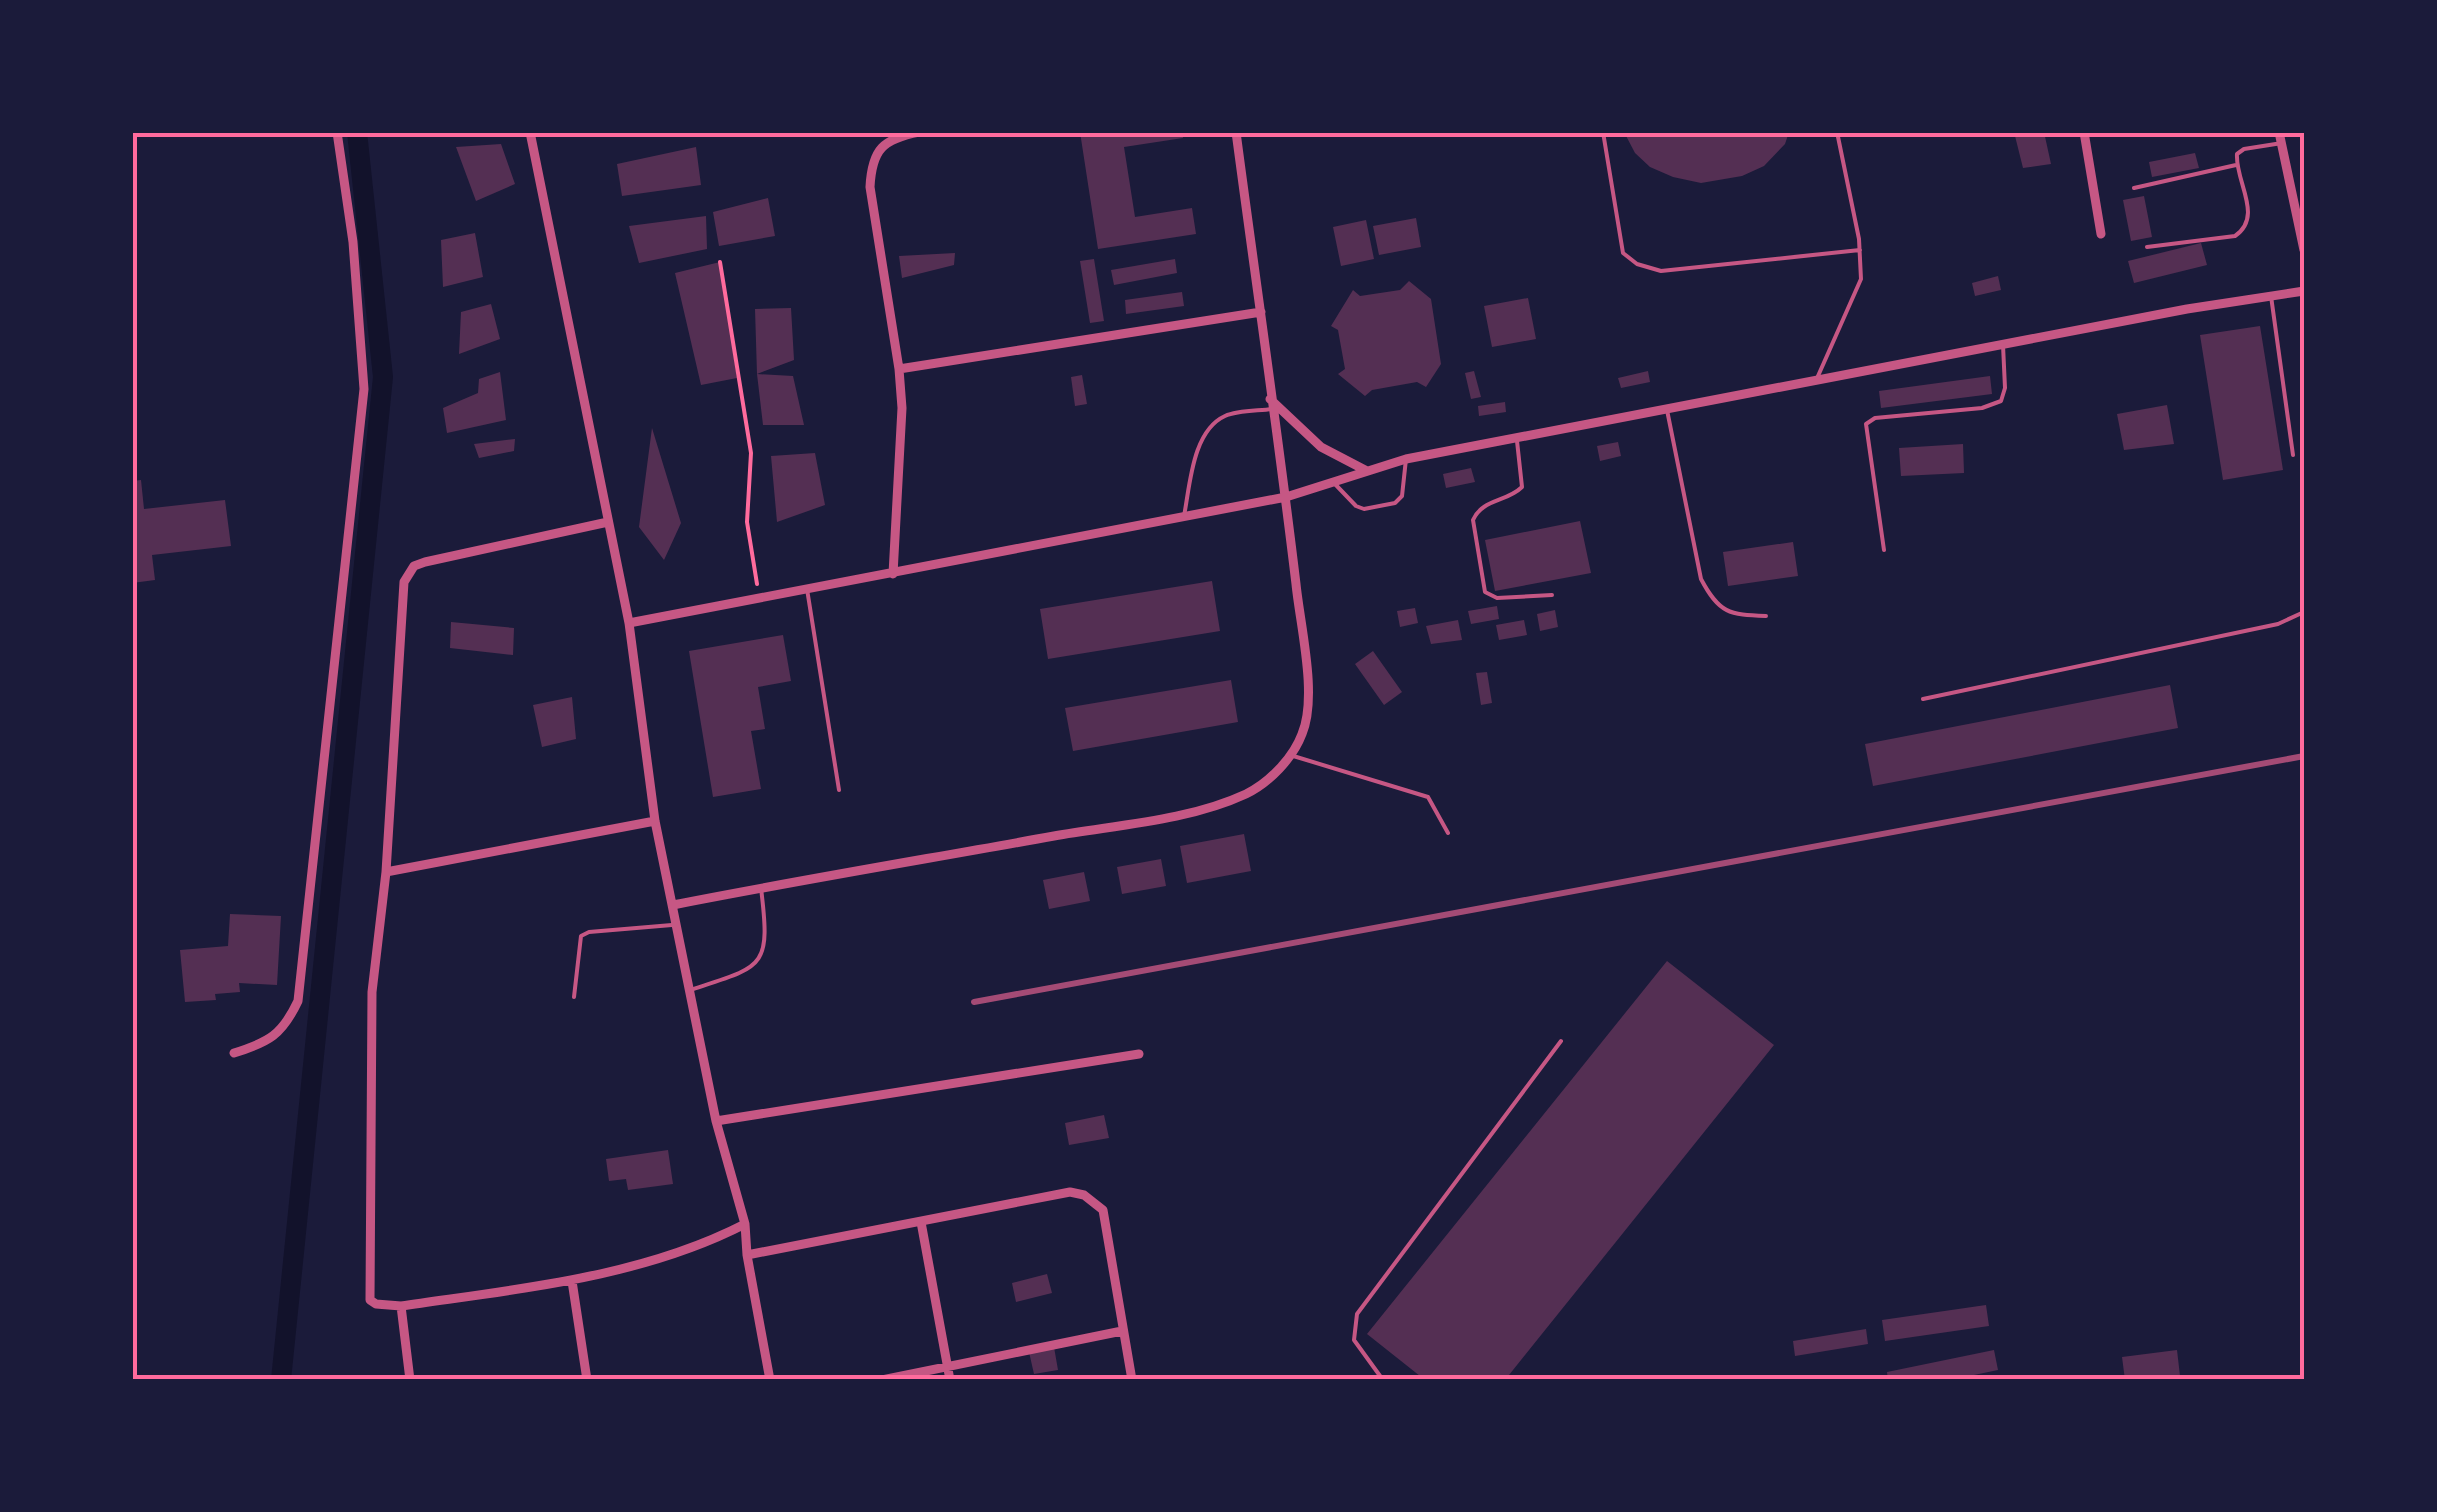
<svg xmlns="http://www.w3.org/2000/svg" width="2437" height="1512" font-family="'Titillium Web',sans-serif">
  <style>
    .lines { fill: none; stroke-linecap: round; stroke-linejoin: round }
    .canal { stroke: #12122b; stroke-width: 20 }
    .building { fill: #542f53 }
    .path { stroke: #ff6b9d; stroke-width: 4 }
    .service { stroke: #c65784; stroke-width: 4 }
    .minor { stroke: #c65784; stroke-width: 9 }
    .rail { stroke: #a44b75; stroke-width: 6 }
    .neatline { fill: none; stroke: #ff6b9d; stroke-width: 4 }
  </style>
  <rect width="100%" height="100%" fill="#1b1b3a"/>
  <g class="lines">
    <path class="canal" d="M281,1380L383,377L357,132"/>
  </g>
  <path class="building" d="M1080,132H1182L1183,138L1124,147L1135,217L1192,208L1196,234L1098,249Z
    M1624,132H1789L1785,144L1764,166L1742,176L1701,183L1673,177L1650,167L1635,153Z
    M2014,132H2044L2051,164L2023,168Z
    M501,144L515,184L476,201L456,147Z
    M696,147L701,185L622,196L617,164Z
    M2195,153L2199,168L2152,177L2149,162Z
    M2144,196L2152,237L2131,241L2123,200Z
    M768,198L775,236L719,246L713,212Z
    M706,216L707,249L639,263L629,226Z
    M1416,218L1421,247L1379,255L1373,226Z
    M1366,220L1374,259L1341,266L1333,227Z
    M475,233L483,277L443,287L441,240Z
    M2201,243L2207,265L2134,283L2128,261Z
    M955,253L954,265L902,278L899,256Z
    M1094,259L1104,321L1090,323L1080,261Z
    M1175,259L1177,273L1114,285L1111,270Z
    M720,262L737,378L701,385L675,273Z
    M1998,276L2001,290L1975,296L1972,283Z
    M1409,281L1431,299L1441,364L1426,387L1417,382L1372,390L1365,396L1338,374L1345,369L1338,330L1331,326L1353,290L1360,296L1400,290Z
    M1182,292L1184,306L1126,314L1125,300Z
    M1528,298L1536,339L1492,347L1484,306Z
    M491,304L500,339L459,354L461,312Z
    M791,308L794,360L757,374L755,309Z
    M2260,326L2283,470L2223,480L2200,335Z
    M1474,371L1481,397L1471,399L1465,373Z
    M1648,371L1650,382L1621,388L1618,378Z
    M500,372L506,420L447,433L443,408L478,393L479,379Z
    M757,374L793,376L804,425H763Z
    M1082,375L1087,404L1075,406L1071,377Z
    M1990,376L1992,394L1881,408L1879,391Z
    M1505,402L1506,412L1479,416L1478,406Z
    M2167,405L2174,444L2124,450L2117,414Z
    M652,428L681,523L664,560L639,527Z
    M515,439L514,451L479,458L474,444Z
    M1618,442L1621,456L1600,461L1597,446Z
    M1963,444L1964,473L1901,476L1899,448Z
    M815,453L825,505L777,522L771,456Z
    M1471,468L1475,482L1446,488L1443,474Z
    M141,480L144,509L225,500L231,546L152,555L155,580L132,583V481Z
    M1580,521L1591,573L1495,591L1485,540Z
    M1793,542L1798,576L1728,586L1723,552Z
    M1212,581L1220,631L1048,659L1040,609Z
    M1497,606L1499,619L1471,624L1468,611Z
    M1415,608L1418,623L1400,627L1397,611Z
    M1555,610L1558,627L1540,631L1537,614Z
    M1458,620L1462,640L1431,644L1426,626Z
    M1524,620L1527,635L1499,640L1496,625Z
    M451,622L514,628L513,655L450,648Z
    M783,635L791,681L758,687L765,729L751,731L761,789L713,797L689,651Z
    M1373,651L1402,692L1384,705L1355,664Z
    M1487,672L1492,703L1481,705L1476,673Z
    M1231,680L1238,722L1073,751L1065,708Z
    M2170,685L2178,728L1873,786L1865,744Z
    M572,697L576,739L542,747L533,705Z
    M1244,834L1251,871L1187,883L1180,846Z
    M1161,859L1166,886L1122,894L1117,867Z
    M1084,872L1090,901L1049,909L1043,880Z
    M230,914L281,916L277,985L239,983L240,992L215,994L216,1000L185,1002L180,950L228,946Z
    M1667,961L1774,1045L1505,1380H1425L1367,1334Z
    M1104,1115L1109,1138L1069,1145L1065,1123Z
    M668,1150L673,1184L628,1190L626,1179L609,1181L606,1159Z
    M1047,1274L1052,1293L1016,1302L1012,1283Z
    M1986,1305L1989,1326L1885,1341L1882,1320Z
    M1866,1329L1868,1344L1795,1356L1793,1341Z
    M1054,1347L1058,1370L1034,1374L1029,1352Z
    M1994,1350L1998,1370L1950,1380H1888L1887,1372Z
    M2177,1350L2180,1376L2125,1380L2122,1357Z"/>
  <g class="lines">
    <path class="path" d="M720,262L751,453L747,522L757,584"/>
    <path class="service" d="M1603,132L1623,253L1637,264L1661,271L1860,250
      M2134,188L2236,165
      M2147,247L2235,236C2264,216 2235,182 2237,154L2244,149L2282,143
      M2271,296L2293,455
      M1818,376L1861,279L1859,239L1837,132
      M1667,410L1701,579C1719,613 1729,615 1766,616
      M1517,441L1522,487C1507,502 1482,499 1473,520L1485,592L1497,598L1552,595
      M1333,482L1356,506L1364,509L1395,503L1402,496L1406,459
      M1184,516C1190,486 1192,431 1225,416C1238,410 1258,411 1272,409
      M1884,550L1866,424L1875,418L1982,408L2001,401L2005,388L2003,345
      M807,589L839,790
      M1923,699L2278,624L2304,612
      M1290,755L1428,797L1448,833
      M690,990C764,966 771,969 761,888
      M574,997L581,936L589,932L672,925
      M1383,1380L1354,1340L1357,1314L1561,1041"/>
    <path class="minor" d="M530,132L629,623L655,821L716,1121L745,1224L747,1255L770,1380
      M2084,132L2101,234
      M2279,132L2304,250
      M899,369L1261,312
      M1270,399L1321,447L1367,471
      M608,522L425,562L414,566L404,582L386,872L372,992L370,1300L376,1304L401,1306C516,1289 640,1278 745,1224
      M893,574L902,408L899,369L870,187C872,149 883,139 919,132
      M629,623L1286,497L1406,459L2187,309L2304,291
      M386,872L655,821
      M673,905C800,880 927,859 1054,836C1116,825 1188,821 1246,794C1269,783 1293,758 1302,734C1318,696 1300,625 1296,584C1278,433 1256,283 1236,132
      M234,1053C269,1042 282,1035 298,1001L364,389L353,242L337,132
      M716,1121L1139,1054
      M921,1222L950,1380
      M747,1255L1070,1192L1084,1195L1103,1210L1132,1380
      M572,1281L587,1380
      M401,1306L410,1380
      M882,1380L1122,1331"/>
    <path class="rail" d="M974,1002L2304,756"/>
  </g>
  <rect width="2437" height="1512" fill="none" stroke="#1b1b3a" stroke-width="270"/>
  <rect x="135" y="135" width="2167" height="1242" class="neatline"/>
</svg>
